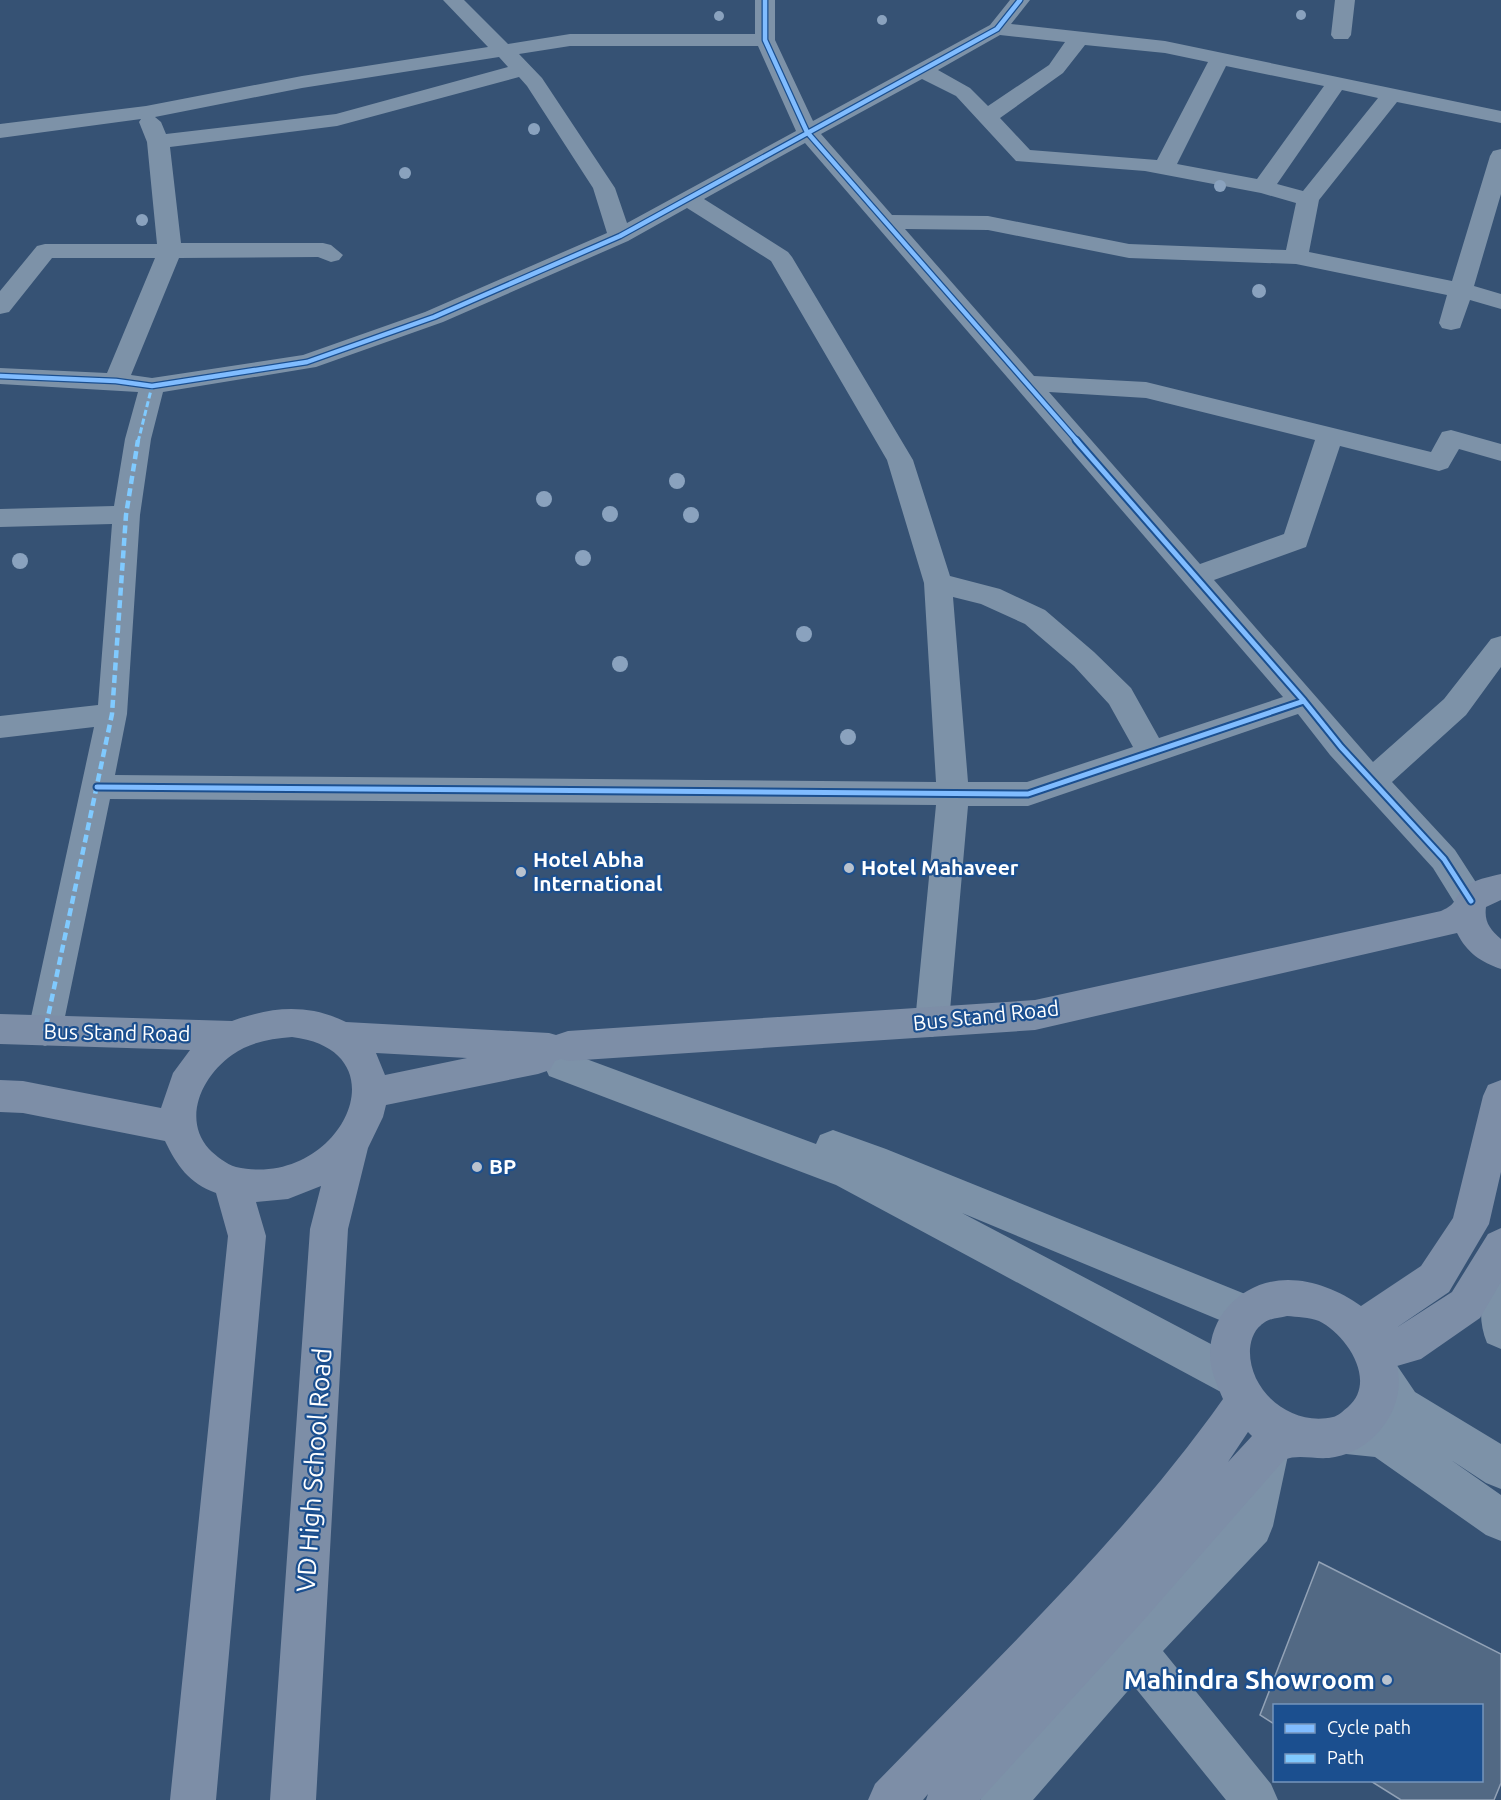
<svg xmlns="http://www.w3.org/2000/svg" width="1501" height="1800" font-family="Ubuntu,sans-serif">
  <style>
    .building { fill: #526984; stroke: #92a2b6; stroke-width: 1.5 }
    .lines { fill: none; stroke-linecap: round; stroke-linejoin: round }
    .minor { fill: #7d92a8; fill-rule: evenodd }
    .major { fill: #7d8ea7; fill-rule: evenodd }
    .quiet-far2 { stroke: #80caff; stroke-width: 3; stroke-dasharray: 6 3; stroke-linecap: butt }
    .quiet-far1 { stroke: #80caff; stroke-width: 4.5; stroke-dasharray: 8 4.5; stroke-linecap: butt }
    .quiet { stroke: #80caff; stroke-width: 5; stroke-dasharray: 11 5; stroke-linecap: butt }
    .cycleway-far1-casing { stroke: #1b4f8f; stroke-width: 7 }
    .cycleway-casing { stroke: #1b4f8f; stroke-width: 9 }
    .cycleway-far1 { stroke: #80bcff; stroke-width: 4.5 }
    .cycleway { stroke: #80bcff; stroke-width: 5 }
    .tree { fill: #8aa2be }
    .poi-dot { fill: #b9c2ce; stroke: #1b4f8f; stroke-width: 2 }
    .labels { text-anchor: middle; stroke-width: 4.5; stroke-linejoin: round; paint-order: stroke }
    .poi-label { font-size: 21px; font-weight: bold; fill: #fff; stroke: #1b4f8f; text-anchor: start }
    .street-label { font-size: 21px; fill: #fff; stroke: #1b4f8f }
    .near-street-label { font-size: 26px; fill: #fff; stroke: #1b4f8f }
    .near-poi-label { font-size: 26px; font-weight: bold; fill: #fff; stroke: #1b4f8f; text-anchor: end }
  </style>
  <rect width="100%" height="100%" fill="#365274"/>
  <path class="building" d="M1319,1562L1501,1654V1783L1494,1800H1401L1369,1780H1482V1706H1274V1724L1260,1715Z"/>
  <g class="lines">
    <path class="minor" d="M443,0H464L508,44L570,34H755V0H775V40L813,121L990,25L1010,0H1030L1011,24L1165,41L1501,111V123L1397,102L1319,200L1309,252L1452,281L1490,156L1493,151L1501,149V194L1474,286L1501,294V309L1470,300L1460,328L1451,330L1442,328L1439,323L1447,295L1296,264L1129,258L988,230L905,229L1034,376L1146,382L1431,452L1442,432L1451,430L1501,444V461L1459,449L1448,468L1439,471L1340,446L1306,547L1214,580L1373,762L1444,699L1491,639L1501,636V667L1466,715L1392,782L1455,850L1488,901L1483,910L1471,914L1459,910L1433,868L1330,755L1298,714L1028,806H968L949,1022L944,1032L932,1037L920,1032L915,1022L936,805L110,799L62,1031L57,1041L45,1046L33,1041L28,1031L94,727L0,738V716L98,705L112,524L0,527V509L114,506L125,439L138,392L0,384V368L107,373L155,258H52L9,312L0,314V291L37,246L45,244H157L147,142L139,122L141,119L0,138V124L146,106L302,76L488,47ZM1000,35L1065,42L1049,65L988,106L970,88L938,70ZM1085,45L1165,53L1208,62L1157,160L1030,150L1000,118L1063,73ZM570,46H758L796,131L627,223L615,188L542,78L519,54ZM499,57L508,67L336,114L166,134L161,122L155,117L302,88ZM1226,66L1324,86L1257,179L1177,164ZM519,77L527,86L593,188L607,233L425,312L303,355L152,378L131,375L179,258L318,257L331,262L339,260L343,255L331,245L323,243H181L170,147L337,126ZM922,79L956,96L1016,161L1145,171L1261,193L1296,203L1286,250L1129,244L988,216L892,215L821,134ZM1342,90L1378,98L1303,191L1277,184ZM805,143L1283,697L1159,738L1131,688L1094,652L1045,610L1000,589L950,576L913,460L792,257L788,252L704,199ZM687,208L771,261L887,460L924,583L936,782L115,775L127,714L140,515L151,439L163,392L316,367L443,322L628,241ZM1049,392L1146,398L1315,440L1284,534L1200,564ZM953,597L981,604L1025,624L1074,666L1109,704L1133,747L1027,782H968Z
      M1335,0H1355L1351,35L1348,39H1334L1331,35Z
      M562,1050L816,1144L820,1135L833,1130L886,1149L1260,1300L1266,1313L1260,1326L1246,1331L962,1213L1247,1363L1253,1377L1247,1391L1233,1396L1219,1391L836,1185L549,1076L544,1065L549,1054Z
      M1501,1278V1349L1487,1343C1479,1324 1479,1302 1487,1283Z
      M1380,1356L1394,1361L1415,1392L1501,1444V1489L1486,1483L1451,1460L1501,1495V1541L1486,1535L1375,1457L1346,1454L1332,1448L1326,1434L1332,1420L1346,1414L1386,1418L1366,1389L1360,1375L1366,1361Z
      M1270,1426L1284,1432L1290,1446L1273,1526L1267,1541L1163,1651L1271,1784L1278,1800H1226L1133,1685L1033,1800H980L987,1784L1129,1624L1234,1515L1250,1446L1256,1432Z"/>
    <path class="major" d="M1501,874V900L1486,907C1484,922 1490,929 1501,939V969C1481,962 1467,953 1457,933L1035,1030L568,1061L561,1059L555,1061L550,1070L538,1074L386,1105L383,1117L368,1148L348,1229L316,1800H270L310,1229L321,1186L288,1199L256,1202L266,1236L216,1800H170L228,1236L216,1193C189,1183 177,1166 165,1141L23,1113L0,1112V1080L23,1081L161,1108L173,1073L190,1050L0,1044V1014L232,1021C271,1007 307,1003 346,1022L549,1033L556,1035L568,1031L1035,1000L1441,911C1459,903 1453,898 1464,888C1474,879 1489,877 1501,874ZM292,1037C407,1051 339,1190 236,1167C226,1164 216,1156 209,1149C182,1119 202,1076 232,1055C250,1042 270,1039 292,1037ZM376,1053L467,1058L385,1075Z
      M1501,1080V1172L1489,1224L1449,1292L1396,1328L1452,1292L1488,1234L1501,1228V1282L1480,1318L1421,1359L1397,1366C1407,1407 1375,1450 1335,1457C1317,1461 1300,1453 1284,1460L1142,1622L980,1800H926L928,1794L923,1800H868L875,1784C994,1661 1124,1539 1223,1399C1217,1385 1210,1370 1210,1355C1210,1312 1246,1280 1288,1280C1314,1280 1340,1291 1361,1306L1421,1266L1453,1218L1483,1096L1488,1085ZM1287,1316C1297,1317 1309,1317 1319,1321C1346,1334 1378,1381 1348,1407C1343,1411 1338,1416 1333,1417C1291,1427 1248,1391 1250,1349C1251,1338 1255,1328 1265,1322C1271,1318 1280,1318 1287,1316ZM1248,1432L1252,1436L1228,1462Z"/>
    <path class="quiet-far2" d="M138,442L152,386"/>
    <path class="quiet-far1" d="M46,1026L112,714L126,515L138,440"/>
    <path class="quiet" d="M45,1031L46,1025"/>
    <g class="cycleway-far1-casing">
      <path id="cycleway-far1" d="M765,0V40L807,132L1078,442
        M0,376L116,381L152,386L307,362L434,317L620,236L997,29L1020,0"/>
    </g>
    <g class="cycleway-casing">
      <path id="cycleway" d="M1076,440L1304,701L1341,747L1444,859L1471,901
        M97,787L1028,794L1304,701"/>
    </g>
    <use href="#cycleway-far1" class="cycleway-far1"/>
    <use href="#cycleway" class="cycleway"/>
  </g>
  <g class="tree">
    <circle cx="1301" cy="15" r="5"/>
    <circle cx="719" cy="16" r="5"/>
    <circle cx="882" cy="20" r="5"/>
    <circle cx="534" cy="129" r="6"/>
    <circle cx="405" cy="173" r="6"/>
    <circle cx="1220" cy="186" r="6"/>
    <circle cx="142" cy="220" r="6"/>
    <circle cx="1259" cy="291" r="7"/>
    <circle cx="677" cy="481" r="8"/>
    <circle cx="544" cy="499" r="8"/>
    <circle cx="610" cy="514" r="8"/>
    <circle cx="691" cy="515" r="8"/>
    <circle cx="583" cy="558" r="8"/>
    <circle cx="20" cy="561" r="8"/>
    <circle cx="804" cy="634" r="8"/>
    <circle cx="620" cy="664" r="8"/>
    <circle cx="848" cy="737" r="8"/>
  </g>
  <g class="poi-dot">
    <circle cx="849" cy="868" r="6"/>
    <circle cx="521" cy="872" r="6"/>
    <circle cx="477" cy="1167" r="6"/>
    <circle cx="1387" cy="1680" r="6"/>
  </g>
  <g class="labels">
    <g class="poi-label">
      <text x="533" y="867">Hotel Abha<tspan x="533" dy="24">International</tspan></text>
      <text x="861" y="875">Hotel Mahaveer</text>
      <text x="489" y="1174">BP</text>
    </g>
    <g class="street-label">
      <text transform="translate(986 1016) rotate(-6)" y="7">Bus Stand Road</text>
      <text transform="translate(117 1033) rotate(1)" y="7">Bus Stand Road</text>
    </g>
    <g class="near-street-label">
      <text transform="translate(314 1470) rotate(-86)" y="9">VD High School Road</text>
    </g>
    <g class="near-poi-label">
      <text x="1375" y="1689">Mahindra Showroom</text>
    </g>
  </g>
  <rect x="1273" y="1704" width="210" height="78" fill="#1b4f8f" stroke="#7695bc" stroke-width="1.5"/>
  <rect x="1285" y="1724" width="30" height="9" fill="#80bcff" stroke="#7695bc" stroke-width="1.5"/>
  <text x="1327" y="1734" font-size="18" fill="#ffffff">Cycle path</text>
  <rect x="1285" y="1754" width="30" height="9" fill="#80caff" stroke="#7695bc" stroke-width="1.5"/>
  <text x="1327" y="1764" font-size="18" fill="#ffffff">Path</text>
</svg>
